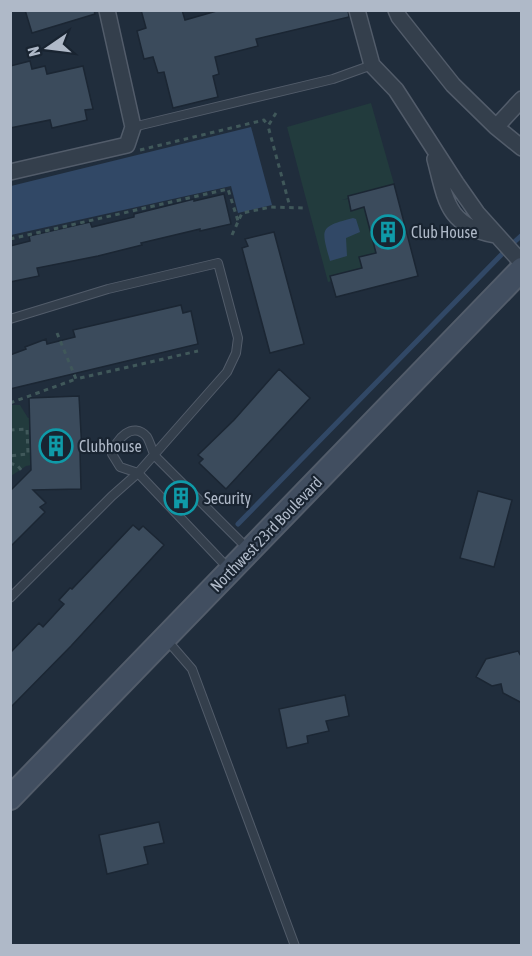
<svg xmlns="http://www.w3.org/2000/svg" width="532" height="956" font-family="'Asap Condensed',sans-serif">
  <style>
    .green { fill: #223b3d }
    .water { fill: #314866 }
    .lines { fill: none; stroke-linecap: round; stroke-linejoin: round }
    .stream { stroke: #314866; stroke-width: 5 }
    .building { fill: #3b4b5c; stroke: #1b2633; stroke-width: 1.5 }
    .lane-casing { stroke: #525c6a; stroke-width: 10 }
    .street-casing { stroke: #525c6a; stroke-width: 18 }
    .secondary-casing { stroke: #525c6a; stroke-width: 26 }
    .path { stroke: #40585a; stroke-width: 3; stroke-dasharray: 4.5 4.5; stroke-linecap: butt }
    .lane { stroke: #343f4c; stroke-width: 8 }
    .street { stroke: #343f4c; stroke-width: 15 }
    .secondary { stroke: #414e60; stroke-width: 22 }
    .labels { text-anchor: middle; stroke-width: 4.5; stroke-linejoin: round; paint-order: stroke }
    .poi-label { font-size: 16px; fill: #afb9c8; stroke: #192431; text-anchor: start }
    .street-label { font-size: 16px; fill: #afb9c8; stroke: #192431 }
  </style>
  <rect width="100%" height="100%" fill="#202d3c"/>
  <path class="green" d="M371,103L394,184L342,200L348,199L352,211L364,207L376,253L359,257L362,268L331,276L332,281L328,282L287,127Z
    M12,405H20L28,418H35L36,426L29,427L31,457L38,464L26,466L11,476V407Z"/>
  <path class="water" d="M251,127L272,205L238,213L231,186L11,235V186Z
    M353,218L356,219L360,232L346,238L347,256L330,261C321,228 319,227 353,218Z"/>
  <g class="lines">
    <path class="stream" d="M511,245L522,235
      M238,524L504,252"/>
  </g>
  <path class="building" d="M25,10H94L95,14L32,33Z
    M141,10H182L185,20L220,10H348L349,17L256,39L258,46L215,57L219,74L213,76L218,97L173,108L164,72L158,73L153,57L144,59L137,31L146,28Z
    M30,61L32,69L45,66L47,74L83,66L93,109L85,110L87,120L52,128L50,120L10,128V66Z
    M394,184L418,276L336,297L330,276L362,268L359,257L376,253L364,207L351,211L348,196Z
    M224,194L231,224L200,231V229L141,243L142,245L98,256L37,268L39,276L10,282V246L30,241L29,236L90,222L92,227L134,217V214L194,199V201Z
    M274,232L304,344L270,353L242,248L248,246L245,239Z
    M181,305L183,313L191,311L198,344L10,389V355L26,349L25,347L46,339L47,344L75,337L73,330Z
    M279,369L310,398L226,489L199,463L203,459L198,455L234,420Z
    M79,396L82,452H80L81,489L33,490L46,503L40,507L45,512L10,547V491L31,470L29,398Z
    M478,491L512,500L494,567L460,558Z
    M133,525L139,530L143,526L164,545L71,646L10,708V653L39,623L43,627L64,604L59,600L70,588L72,589Z
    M518,651L522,658V703L503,693L501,684L492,686L476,677L486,659Z
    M345,695L349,716L326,721L329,731L307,736L308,743L287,748L279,709Z
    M159,822L164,843L144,847L148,864L107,874L99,835Z"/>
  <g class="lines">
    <g class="lane-casing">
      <path id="lane" d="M133,127L333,79L372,65
        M10,319L108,289L218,263L238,338L236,353L227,372L138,473L112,496L10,598
        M229,569L138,473L120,467L112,454C115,440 133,420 147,437C150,442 152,450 155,456L248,549
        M166,639L192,669L295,946"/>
    </g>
    <g class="street-casing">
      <path id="street" d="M357,10L372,65L396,90L456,183L477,213L522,263
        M396,10L399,17L453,85L496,127L522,148
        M496,127L522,99
        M435,159C446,201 447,226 495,235
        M10,172L127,145L133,127L107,10"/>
    </g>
    <g class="secondary-casing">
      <path id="secondary" d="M10,798L522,269"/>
    </g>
    <path class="path" d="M276,113L268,126L290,207
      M140,150L264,120L268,126
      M232,235L242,213L271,207L305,208
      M10,239L228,189L238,221
      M57,333L76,379L198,351
      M10,403L76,379
      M10,430L27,429L28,454L10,456
      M10,463L18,466L22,471"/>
    <use href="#lane" class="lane"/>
    <use href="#street" class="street"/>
    <use href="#secondary" class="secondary"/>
  </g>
  <defs>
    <g id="building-ring" transform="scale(1.725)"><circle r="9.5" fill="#192431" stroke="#0f9aa8" stroke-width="1.5"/><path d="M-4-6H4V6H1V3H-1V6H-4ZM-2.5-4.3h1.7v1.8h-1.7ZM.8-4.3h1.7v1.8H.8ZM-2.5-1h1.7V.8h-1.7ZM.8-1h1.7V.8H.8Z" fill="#0f9aa8"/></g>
  </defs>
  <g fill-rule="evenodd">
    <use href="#building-ring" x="388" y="232"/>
    <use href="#building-ring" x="56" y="446"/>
    <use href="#building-ring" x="181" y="498"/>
  </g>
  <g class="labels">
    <g class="poi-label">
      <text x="411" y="238">Club House</text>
      <text x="79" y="452">Clubhouse</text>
      <text x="204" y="504">Security</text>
    </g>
    <g class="street-label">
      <text transform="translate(266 534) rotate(-46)" y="6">Northwest 23rd Boulevard</text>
    </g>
  </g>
  <rect width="532" height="956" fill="none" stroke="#afb9c8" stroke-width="24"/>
  <g transform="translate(48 48) rotate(256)" stroke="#192431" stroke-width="4.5" paint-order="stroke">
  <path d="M0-4.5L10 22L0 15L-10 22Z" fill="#afb9c8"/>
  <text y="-9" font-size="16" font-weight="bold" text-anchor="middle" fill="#afb9c8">N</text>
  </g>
</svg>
